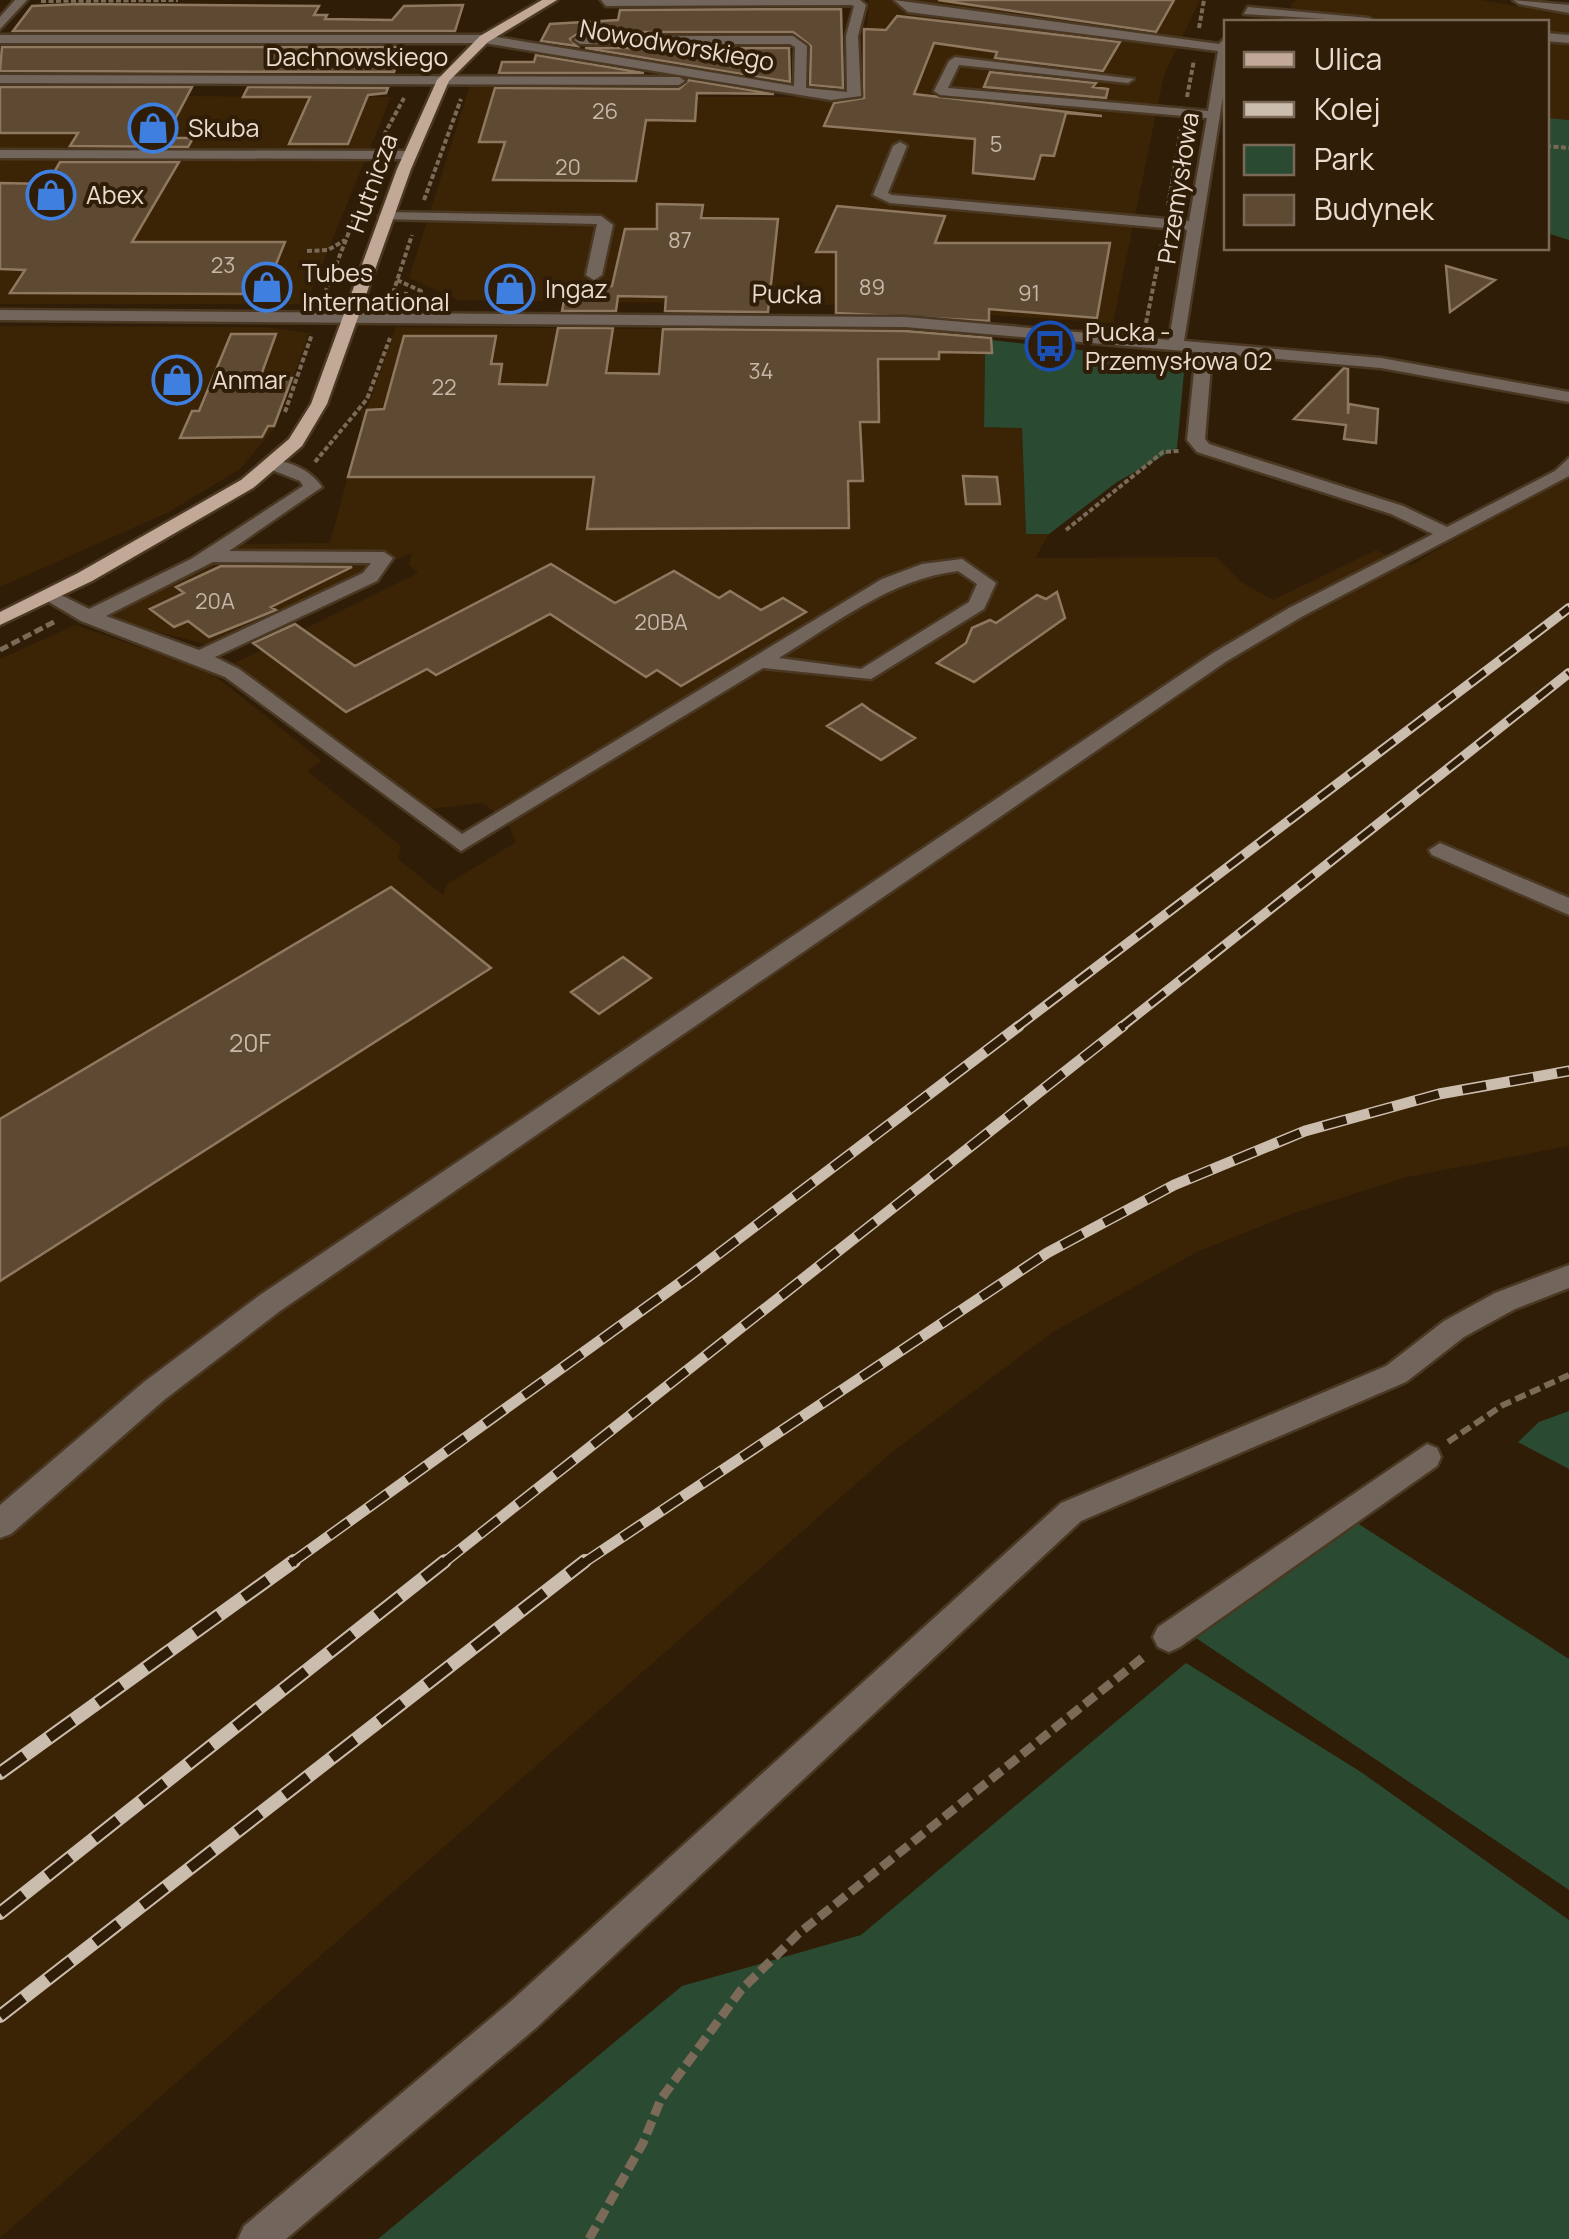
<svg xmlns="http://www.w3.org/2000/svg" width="1569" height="2239" font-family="Manrope,sans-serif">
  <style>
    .built { fill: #3b2306 }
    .green { fill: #2a4a32 }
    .building { fill: #5e4933; stroke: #8f7860; stroke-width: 2.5 }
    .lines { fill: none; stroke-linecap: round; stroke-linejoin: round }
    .minor-casing { stroke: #4a3823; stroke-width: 5 }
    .major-casing { stroke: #4a3823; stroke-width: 5 }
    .path-far3 { stroke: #7a6a57; stroke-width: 4; stroke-dasharray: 5 2.5; stroke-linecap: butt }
    .path-far2 { stroke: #7a6a57; stroke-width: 5; stroke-dasharray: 9 4; stroke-linecap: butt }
    .path-far1 { stroke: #7a6a57; stroke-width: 6; stroke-dasharray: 11 5; stroke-linecap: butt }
    .path { stroke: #7a6a57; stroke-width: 9; stroke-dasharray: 14 6; stroke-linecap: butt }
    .minor { fill: #71655c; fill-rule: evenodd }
    .major { fill: #c1a897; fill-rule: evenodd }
    .rail-far2-casing { stroke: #cbbdae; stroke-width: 10 }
    .rail-far1-casing { stroke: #cbbdae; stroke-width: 11 }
    .rail-casing { stroke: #cbbdae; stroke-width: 14 }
    .rail-far2 { stroke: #301d07; stroke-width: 6; stroke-dasharray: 19; stroke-linecap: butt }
    .rail-far1 { stroke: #301d07; stroke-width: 8; stroke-dasharray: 24; stroke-linecap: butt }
    .rail { stroke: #301d07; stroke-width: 10; stroke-dasharray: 30; stroke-linecap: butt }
    .labels { text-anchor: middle; stroke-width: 8; stroke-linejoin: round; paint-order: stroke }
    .far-number-label { font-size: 22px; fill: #c6b7a8 }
    .far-street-label { font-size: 25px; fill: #e9dccf; stroke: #301d07 }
    .far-poi-label { font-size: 25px; fill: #e9dccf; stroke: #301d07; text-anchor: start }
    .number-label { font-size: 25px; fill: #c6b7a8 }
  </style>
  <rect width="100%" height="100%" fill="#301d07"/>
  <path class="built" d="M869,0H1200L1164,75L1113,323L837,305L459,300L409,278L471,82H554L552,97H815L854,105L861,103Z
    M1296,0H1480L1569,15V120L1547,118L1546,22H1289L1292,3Z
    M0,96H147L391,97L306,304H0Z
    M0,326L265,327L309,333L276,426L240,469L169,512L0,587Z
    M396,327L812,330L991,340L992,353H985L984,426L1022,428L1026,534H1049L1035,558L1216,557L1241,582L1273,600L1376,550L1410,566L1569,472V1146L1407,1177L1297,1212L1197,1252L1053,1332L890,1454L0,2238V659L75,625L209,671L322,761L307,771L401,846L398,859L443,895L446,885L516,842L506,819L482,803L429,809L235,663L418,573L409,565L411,553L213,646L123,623L104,611L241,544L330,543L361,426V410L367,409Z"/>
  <path class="green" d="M1547,118L1569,120V240L1547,233Z
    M991,340L1185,362L1177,448L1117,482L1049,534H1026L1022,428L984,427L985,353H992Z
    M1569,1411V1469L1518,1442L1539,1422Z
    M1354,1521L1569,1659V1890L1193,1636Z
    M1186,1663L1361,1772L1569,1920V2239H378L682,1986L861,1935Z"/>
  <path class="building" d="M938,0H1174L1156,32Z
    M78,4L319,6L314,15H327L325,19L392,20L404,6L463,5L455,31H13L32,6Z
    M841,9L843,88L810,85L811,46L793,32H580L570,39L577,46L541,41L550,24L618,20L620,10Z
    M897,16L1120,42L1103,71L995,58L997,52L934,43L914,94L1102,116L1066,113L1054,156L1041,155L1034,179L973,173L975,139L824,126L834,103L864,98V29L886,30Z
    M2,47H404L394,72L0,71Z
    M585,48H789L790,82Z
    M536,55L644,73H499L502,62H534Z
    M990,72L1096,83L1093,87L1108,89L1106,98L984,87Z
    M689,80L774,94L697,93L695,121L646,120L636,181L493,180L505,142H479L495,88L679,89Z
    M0,87H192L165,138H193L188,147L70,146L78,133H0Z
    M248,87L388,88L386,93L368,95L348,144H289L310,97H243Z
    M60,162H179L132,242H285L264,294L10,293L25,270L0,269V183L47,184Z
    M657,204L703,205L701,218L778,219L768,312L665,311L666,297L618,296L616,311H562L567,286H612L625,229H657Z
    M837,206L945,216L935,243H1110L1097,318L989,309V321L836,313V252H816Z
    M1446,266L1495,280L1450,312Z
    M558,328H613L606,373L659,374L663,329L905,331L991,338L992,353L939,352V359H878L879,422H860L863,481H848L849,528L587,529L594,477H348L367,410L384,409L404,336H496L491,364H502L499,384L547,385Z
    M231,334H276L260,378H292L274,426H268L262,437L180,438L192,411H199Z
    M1344,368L1348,369V414L1349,404L1378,409L1376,443L1344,439L1346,425L1294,419Z
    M963,476L997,477L1000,504H966Z
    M551,564L615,603L674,571L719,598L730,591L761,610L783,598L806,612L681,686L657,670L646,677L550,614L436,675L427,669L346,712L253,643L295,624L355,666Z
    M221,566L352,567L271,607L276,610L209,637L188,621L174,627L150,609L184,593L176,587Z
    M1057,592L1065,618L974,682L937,663L966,643L972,628L990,620L996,623L1037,595L1046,599Z
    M862,704L870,710L915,738L881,760L827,726Z
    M391,887L491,968L0,1281V1119Z
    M623,957L651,978L599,1014L571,992Z"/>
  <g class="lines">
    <g class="minor-casing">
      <path id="minor" d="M15,0H27L0,29V17Z
        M601,0H860L866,5L858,36L861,96L831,100L484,43H0V35H484L794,86L795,47L790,44H580L574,40L580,36H793L807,46L806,88L847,92L846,36L854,6L851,5L606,6Z
        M894,0L1219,44L1226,37V77L1184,341L1381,358L1569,392V402L1381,368L1212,353L1205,439L1209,444L1403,506L1447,527L1555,471L1569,458V476L1303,616L1227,661L280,1311L164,1400L11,1534L0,1538V1505L144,1382L260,1295L1213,653L1289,608L1433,534L1391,514L1197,452L1187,440L1196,352L905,327L0,320V310L905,317L1169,340L1187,230L890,203L873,195L893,146L900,142L907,146L888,193L892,195L1189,221L1207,118L940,95L934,91L949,61L955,57L1134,79L1128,83L959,65L948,88L1208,111L1218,51L908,12Z
        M1513,0L1569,5V13L1519,4Z
        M1248,7L1369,18L1375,22L1244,14Z
        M1546,33L1569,35V43L1546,41Z
        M0,75L679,77L685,81L679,85L0,83Z
        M0,150L409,151L416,155L409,159L0,158Z
        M386,212L601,216L613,225L602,275L594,280L586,275L597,224L381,219L379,216Z
        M267,460C287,459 311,470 322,487L229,551L384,552L393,558L377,581L215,657L239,669L462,834L882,579L922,564L962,559L996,583L984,609L871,679L763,668L461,851L225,677L81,621L39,596L41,592H55L89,609L191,559L303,486L300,481L267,468ZM213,562L371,563L363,573L199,650L106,616ZM958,571L977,584L969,602L861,669L779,658C836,623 891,579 958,571Z
        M1440,843L1569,898V915L1432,855L1429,850Z
        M1569,1265V1288L1515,1309L1464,1337L1406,1382L1081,1521L536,2028L286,2239H238L244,2226L510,2002L1061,1503L1386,1366L1444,1321L1495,1293Z
        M1427,1444L1437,1448L1441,1457L1437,1466L1180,1647L1169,1652L1158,1647L1153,1637L1158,1627Z"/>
    </g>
    <g class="major-casing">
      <path id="major" d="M542,0H557L488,42L449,81L411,169L327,404L302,446L253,488L92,581L0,625V612L78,573L241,480L289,439L311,404L397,169L437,80L480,36Z"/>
    </g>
    <path class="path-far3" d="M41,1L178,0
      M1199,28L1204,0
      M1187,97L1194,60
      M384,135L404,98
      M1546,146L1569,148
      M424,200L461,99
      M1168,206L1181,129
      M307,251L328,250L345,240
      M397,280L421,291L418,299
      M325,293L373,171
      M389,293L408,294
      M393,293L412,235
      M1146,323L1162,243
      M285,412L312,334
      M315,462L367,399L390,338
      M1066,530L1163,452L1179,451"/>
    <path class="path-far2" d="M0,650L54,622"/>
    <path class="path-far1" d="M1448,1442L1503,1405L1569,1375"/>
    <path class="path" d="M589,2239L643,2143L661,2099L741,1990L798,1934L1146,1655"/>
    <use href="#minor" class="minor"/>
    <use href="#major" class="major"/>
    <g class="rail-far2-casing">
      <path id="rail-far2" d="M1016,1028L1569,608
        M1120,1028L1569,673"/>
    </g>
    <g class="rail-far1-casing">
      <path id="rail-far1" d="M290,1564L688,1277L1019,1026
        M442,1564L1123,1026
        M582,1564L1047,1253L1174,1185L1305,1131L1439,1094L1569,1071"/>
    </g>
    <g class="rail-casing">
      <path id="rail" d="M0,1773L294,1561
        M0,1913L445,1561
        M0,2016L585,1561"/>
    </g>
    <use href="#rail-far2" class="rail-far2"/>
    <use href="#rail-far1" class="rail-far1"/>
    <use href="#rail" class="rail"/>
  </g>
  <defs>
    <g id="shop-ring" transform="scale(2.5)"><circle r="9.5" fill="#301d07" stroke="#3f7fe0" stroke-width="1.5"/><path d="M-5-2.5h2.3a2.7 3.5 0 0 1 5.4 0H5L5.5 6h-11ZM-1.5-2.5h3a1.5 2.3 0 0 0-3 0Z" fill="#3f7fe0"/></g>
    <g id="bus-ring" transform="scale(2.5)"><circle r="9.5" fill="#301d07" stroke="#1a4fb4" stroke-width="1.5"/><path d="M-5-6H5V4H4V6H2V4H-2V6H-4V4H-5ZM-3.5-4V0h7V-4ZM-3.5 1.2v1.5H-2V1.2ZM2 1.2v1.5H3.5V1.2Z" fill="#1a4fb4"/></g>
  </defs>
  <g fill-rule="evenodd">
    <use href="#shop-ring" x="153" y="128"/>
    <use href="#shop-ring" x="51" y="195"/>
    <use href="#shop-ring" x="267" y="287"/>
    <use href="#shop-ring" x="510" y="289"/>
    <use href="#bus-ring" x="1050" y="346"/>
    <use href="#shop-ring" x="177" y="380"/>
  </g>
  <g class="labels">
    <g class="far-number-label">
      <text x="605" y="119">26</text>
      <text x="996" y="152">5</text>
      <text x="568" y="175">20</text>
      <text x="680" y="248">87</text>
      <text x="223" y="273">23</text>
      <text x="872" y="295">89</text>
      <text x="1029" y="301">91</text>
      <text x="761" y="379">34</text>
      <text x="444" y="395">22</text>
      <text x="215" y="609">20A</text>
      <text x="661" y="630">20BA</text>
    </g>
    <g class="far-street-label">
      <text transform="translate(677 45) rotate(10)" y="9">Nowodworskiego</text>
      <text x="357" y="66">Dachnowskiego</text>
      <text transform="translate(372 183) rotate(-70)" y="9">Hutnicza</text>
      <text transform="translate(1178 188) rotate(-81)" y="9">Przemysłowa</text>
      <text transform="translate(787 294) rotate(1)" y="9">Pucka</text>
    </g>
    <g class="far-poi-label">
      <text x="188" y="137">Skuba</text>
      <text x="86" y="204">Abex</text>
      <text x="302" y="282">Tubes<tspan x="302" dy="29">International</tspan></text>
      <text x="545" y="298">Ingaz</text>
      <text x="1085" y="341">Pucka -<tspan x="1085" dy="29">Przemysłowa 02</tspan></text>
      <text x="212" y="389">Anmar</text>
    </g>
    <g class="number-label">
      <text x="250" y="1052">20F</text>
    </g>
  </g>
  <rect x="1224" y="20" width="325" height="230" fill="#301d07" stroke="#7a6957" stroke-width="2.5"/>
  <rect x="1244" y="52" width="50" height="15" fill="#c1a897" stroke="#7a6957" stroke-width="2.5"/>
  <text x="1314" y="70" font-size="30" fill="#e9dccf">Ulica</text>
  <rect x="1244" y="102" width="50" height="15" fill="#cbbdae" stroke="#7a6957" stroke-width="2.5"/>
  <text x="1314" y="120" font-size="30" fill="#e9dccf">Kolej</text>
  <rect x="1244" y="145" width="50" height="30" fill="#2a4a32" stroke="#7a6957" stroke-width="2.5"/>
  <text x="1314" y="170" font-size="30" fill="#e9dccf">Park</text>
  <rect x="1244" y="195" width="50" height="30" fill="#5e4933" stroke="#7a6957" stroke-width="2.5"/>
  <text x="1314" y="220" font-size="30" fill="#e9dccf">Budynek</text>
</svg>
